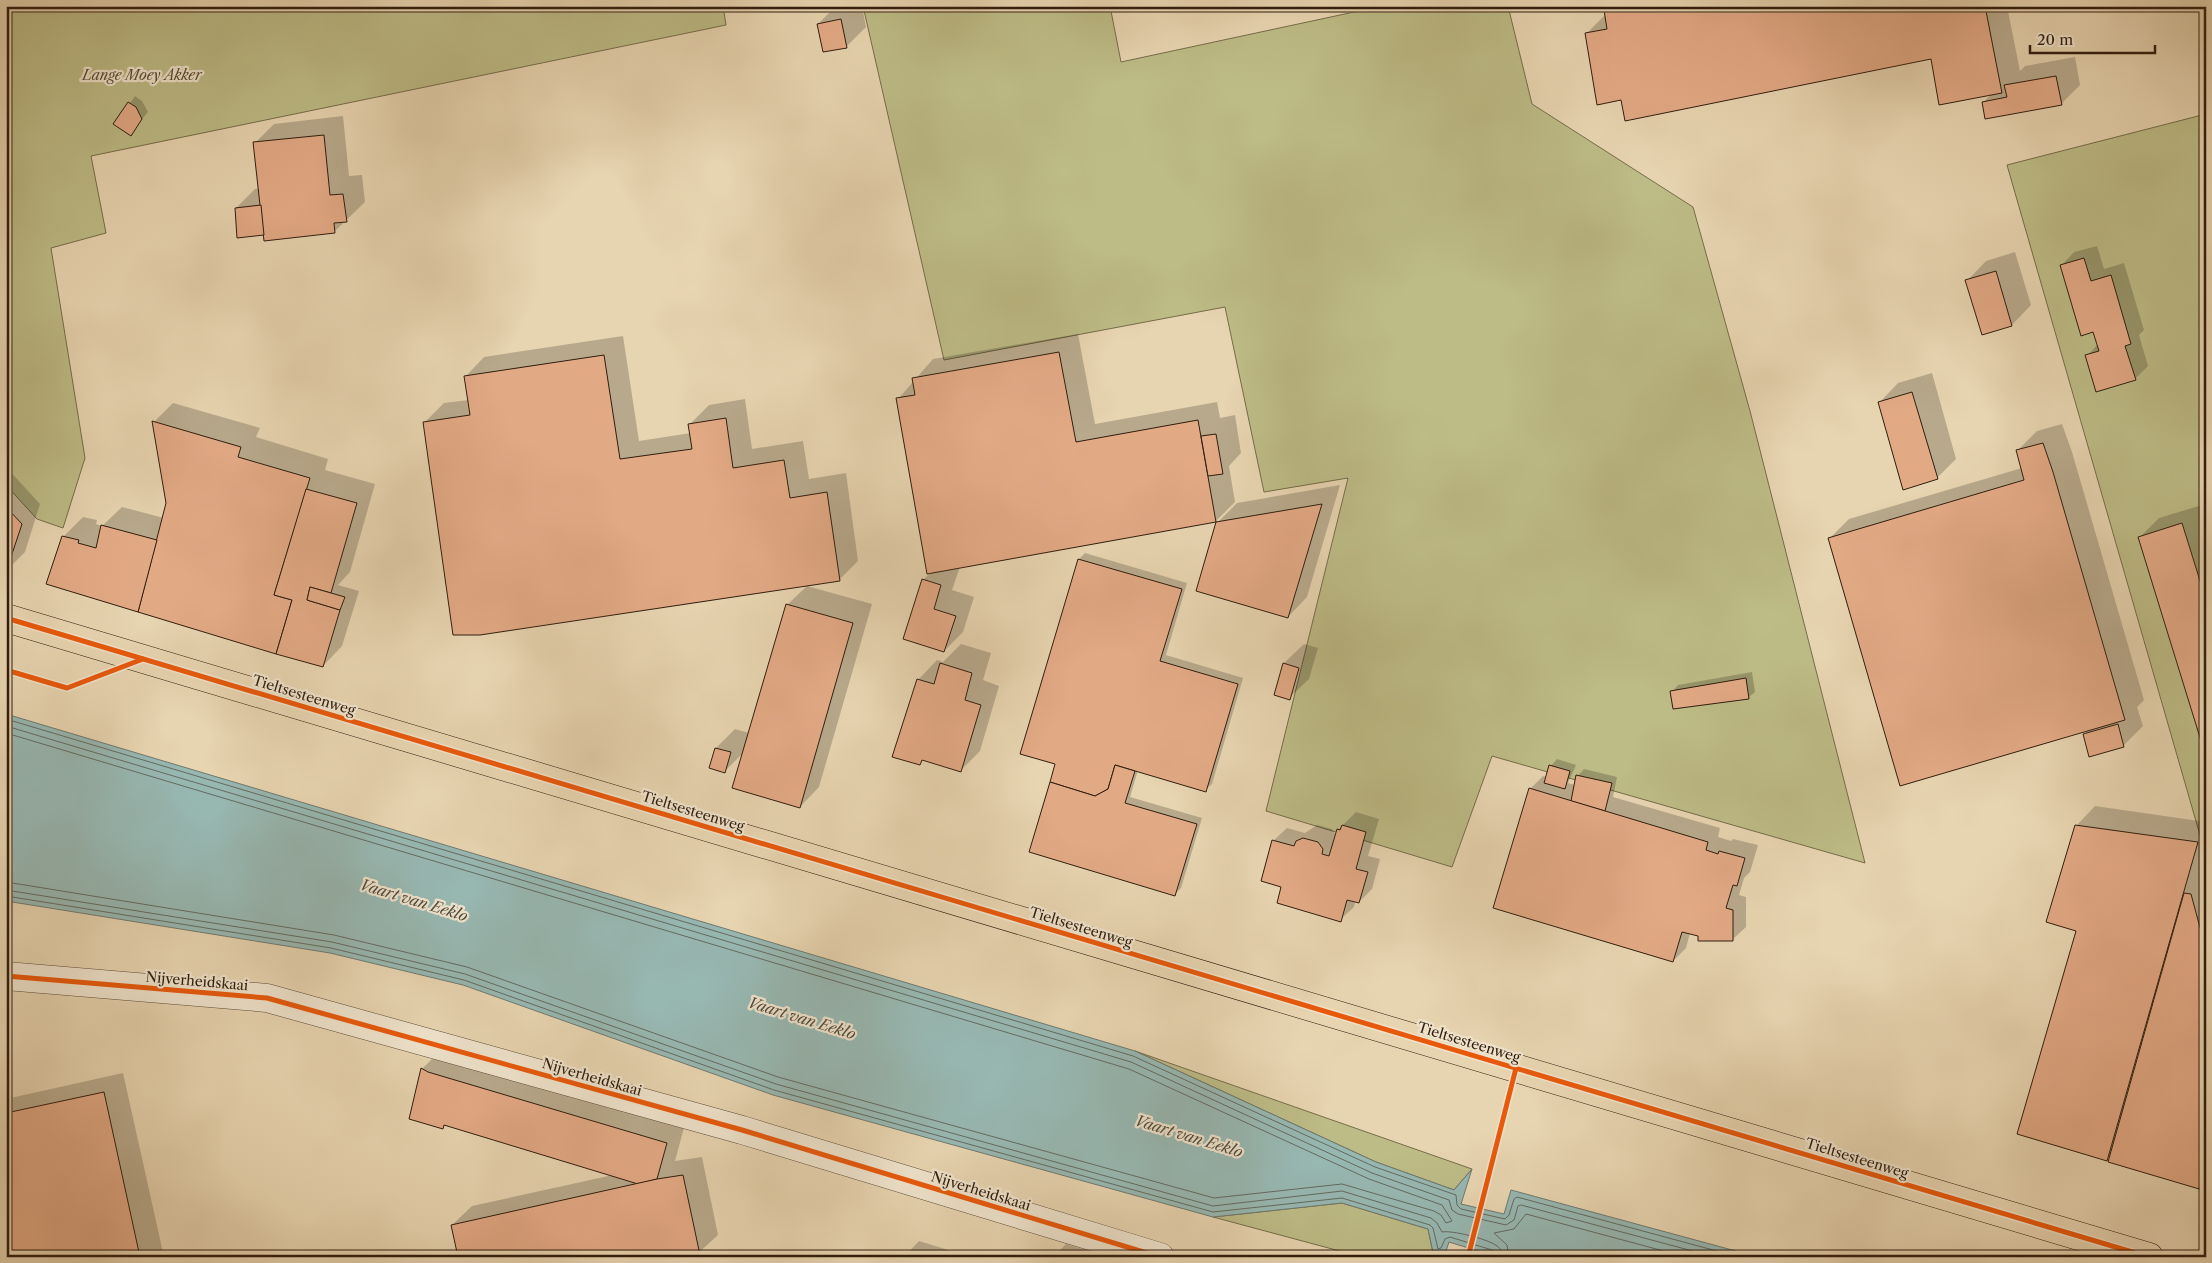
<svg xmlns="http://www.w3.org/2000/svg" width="2212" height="1263" viewBox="0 0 2212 1263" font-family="'Libre Caslon Text',serif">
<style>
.green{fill:#bdbb86;stroke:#766c4a}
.water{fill:#97b7b1;stroke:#6e7970}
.shadow{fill:#0003}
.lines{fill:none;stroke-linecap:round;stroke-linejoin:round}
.shore{stroke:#646a60;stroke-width:1}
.building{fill:#e2a985;stroke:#301d0e}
.minor-casing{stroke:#5e4b36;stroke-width:29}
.major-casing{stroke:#301d0e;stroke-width:29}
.minor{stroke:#efe3cc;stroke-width:28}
.major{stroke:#e7d4b0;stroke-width:28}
.cycleway-casing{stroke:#efe3cc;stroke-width:8}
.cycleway{stroke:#e8590c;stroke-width:5}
.labels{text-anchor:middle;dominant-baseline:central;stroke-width:4.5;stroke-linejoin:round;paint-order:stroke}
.park-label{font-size:14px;font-style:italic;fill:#5a4c32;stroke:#efe3cc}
.street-label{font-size:14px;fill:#301d0e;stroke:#efe3cc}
.water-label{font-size:15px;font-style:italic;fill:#4f4b3f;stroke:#efe3cc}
</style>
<rect width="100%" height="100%" fill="#e7d4b0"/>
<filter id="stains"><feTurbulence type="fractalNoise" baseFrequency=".004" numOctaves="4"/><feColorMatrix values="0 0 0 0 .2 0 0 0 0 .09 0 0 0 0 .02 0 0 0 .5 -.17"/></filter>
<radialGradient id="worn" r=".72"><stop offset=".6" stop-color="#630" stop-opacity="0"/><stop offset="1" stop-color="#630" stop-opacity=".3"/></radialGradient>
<g class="green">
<path d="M 6,6 L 723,6 L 726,25 L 91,156 L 106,233 L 51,248 L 85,458 L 63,528 L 37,519 L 6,485 Z"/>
<path d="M 863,6 L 1110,6 L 1121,62 L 1382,6 L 1508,6 L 1532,104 L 1693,207 L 1750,411 L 1865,863 L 1492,756 L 1452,867 L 1266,811 L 1348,478 L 1264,492 L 1225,307 L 944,360 Z"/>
<path d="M 2206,114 L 2206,856 L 2007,165 Z"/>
<path d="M 1135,1051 L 1472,1169 L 1454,1190 L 1376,1162 Z"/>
<path d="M 1342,1203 L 1428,1229 L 1434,1257 L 1362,1257 L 1213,1217 Z"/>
</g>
<path class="water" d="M 6,714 L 1135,1051 L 1376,1162 L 1454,1190 L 1472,1169 L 1461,1204 L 1504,1214 L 1511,1190 L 1758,1257 L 1491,1257 L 1491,1255 L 1449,1242 L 1444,1257 L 1434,1257 L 1428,1229 L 1342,1203 L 1213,1217 L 773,1095 L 463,985 L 330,953 L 6,901 Z"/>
<g class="shadow">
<path d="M 836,6 L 862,6 L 866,27 L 847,46 L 824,51 L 818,24 Z"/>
<path d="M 1609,6 L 2007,6 L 2020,71 L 2025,66 L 2075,57 L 2080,85 L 2061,104 L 1983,103 L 1992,93 L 1932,57 L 1622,98 L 1587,33 L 1606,14 L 1605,10 Z"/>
<path d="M 135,96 L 142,101 L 148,112 L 130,134 L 115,124 Z"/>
<path d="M 343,116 L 349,176 L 362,175 L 365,202 L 334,232 L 265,234 L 236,208 L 255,189 L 260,188 L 255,143 L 274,124 Z"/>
<path d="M 2097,246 L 2104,269 L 2124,263 L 2144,330 L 2139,335 L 2148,366 L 2135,379 L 2087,356 L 2098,344 L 2094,331 L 2061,266 L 2074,252 Z"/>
<path d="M 2015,252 L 2031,305 L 2012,325 L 1967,281 L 1986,261 Z"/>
<path d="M 1078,334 L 1095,424 L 1217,402 L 1220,418 L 1235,415 L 1241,453 L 1229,466 L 1235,502 L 1216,521 L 960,567 L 952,590 L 974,597 L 963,632 L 944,651 L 923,580 L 931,572 L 898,399 L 933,359 Z"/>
<path d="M 623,336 L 639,441 L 691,433 L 690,424 L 709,405 L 745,399 L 752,449 L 803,441 L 809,479 L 846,473 L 858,561 L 839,580 L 424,423 L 444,403 L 469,400 L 465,377 L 484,357 Z"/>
<path d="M 1932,373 L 1956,459 L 1937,478 L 1879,403 L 1898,383 Z"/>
<path d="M 173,403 L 260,428 L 256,437 L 328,459 L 325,470 L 375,484 L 350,572 L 338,585 L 359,591 L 342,646 L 323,666 L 63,537 L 83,517 L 97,520 L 96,524 L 102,526 L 122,507 L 164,518 L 168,503 L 154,422 Z"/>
<path d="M 2062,424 L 2072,452 L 2144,700 L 2137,707 L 2143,726 L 2123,746 L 2084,734 L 2089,730 L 1830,538 L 1849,519 L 2022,468 L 2017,451 L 2037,431 Z"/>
<path d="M 6,467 L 40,504 L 25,552 L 6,571 Z"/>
<path d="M 1340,485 L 1307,597 L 1288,617 L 1217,523 L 1237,503 Z"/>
<path d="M 2202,505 L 2206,519 L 2206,753 L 2140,537 L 2159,518 Z"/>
<path d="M 1085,553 L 1187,583 L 1166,655 L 1243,678 L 1212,784 L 1205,790 L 1138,770 L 1130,797 L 1202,818 L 1181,888 L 1175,894 L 1056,764 L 1021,753 L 1079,559 Z"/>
<path d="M 807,586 L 872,604 L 819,787 L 800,807 L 744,752 L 724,772 L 716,748 L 735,729 L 749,733 L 787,605 Z"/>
<path d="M 961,644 L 991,653 L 983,680 L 999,686 L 980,751 L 961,770 L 924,759 L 920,764 L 918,680 L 937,660 L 943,662 Z"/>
<path d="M 1304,644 L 1318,648 L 1309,679 L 1289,698 L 1275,694 L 1284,663 Z"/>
<path d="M 1752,672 L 1755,692 L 1748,698 L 1672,692 L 1678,685 Z"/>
<path d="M 1557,759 L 1576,765 L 1568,783 L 1575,785 L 1578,776 L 1584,769 L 1617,777 L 1613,797 L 1720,828 L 1718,837 L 1731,841 L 1733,839 L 1758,845 L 1750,872 L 1744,878 L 1739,895 L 1746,897 L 1746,927 L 1732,940 L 1690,933 L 1686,948 L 1673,961 L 1530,789 L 1543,776 L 1547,777 L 1551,766 Z"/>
<path d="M 2095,806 L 2206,822 L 2206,862 L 2202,873 L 2206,874 L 2206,1189 L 2111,1155 L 2106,1160 L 2078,930 L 2076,826 Z"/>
<path d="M 1356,812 L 1379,819 L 1368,856 L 1380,859 L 1372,889 L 1359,902 L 1355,901 L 1354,907 L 1340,920 L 1283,886 L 1273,841 L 1287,828 L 1305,833 L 1317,825 L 1332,829 L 1336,836 L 1338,830 Z"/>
<path d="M 441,1050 L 685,1124 L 675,1161 L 702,1157 L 718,1235 L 694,1257 L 460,1257 L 452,1225 L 472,1206 L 613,1175 L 445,1124 L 442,1127 L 422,1069 Z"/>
<path d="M 123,1073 L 164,1257 L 6,1257 L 6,1099 Z"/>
<path d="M 919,1241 L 971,1257 L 894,1257 L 898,1255 L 905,1256 Z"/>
<path d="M 1066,1244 L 1095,1253 L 1094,1257 L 1053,1257 Z"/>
</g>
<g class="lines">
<g class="shore">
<path d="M 6,719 L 1133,1056 L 1375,1167 L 1456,1195 L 1457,1205 L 1461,1209 L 1505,1219 L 1509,1215 L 1514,1199 L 1517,1197 L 1739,1257"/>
<path d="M 6,726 L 1131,1062 L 1372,1173 L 1449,1200 L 1452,1210 L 1458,1214 L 1506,1225 L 1514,1220 L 1518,1206 L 1521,1205 L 1715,1257"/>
<path d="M 6,733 L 1129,1069 L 1369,1179 L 1442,1205 L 1452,1221 L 1446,1223 L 1441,1215 L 1434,1211 L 1342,1184 L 1214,1198 L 778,1077 L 467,967 L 334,935 L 6,882"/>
<path d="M 6,890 L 332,942 L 465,974 L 776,1084 L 1213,1206 L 1342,1191 L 1431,1218 L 1437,1223 L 1442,1232 C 1452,1230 1488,1239 1497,1246 C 1501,1249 1502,1252 1502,1257"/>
<path d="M 6,896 L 331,948 L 464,980 L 774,1090 L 1213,1212 L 1342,1198 L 1430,1225 L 1433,1228 L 1438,1249 L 1441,1248 L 1445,1239 L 1450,1237 L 1492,1250 L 1496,1257"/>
<path d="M 1509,1257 L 1507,1245 L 1494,1233 L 1514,1229 L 1526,1214 L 1686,1257"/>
</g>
</g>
<g class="building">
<path d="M 1621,6 L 1985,6 L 2002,93 L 1939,105 L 1931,59 L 1625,121 L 1621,100 L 1597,105 L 1585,33 L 1607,29 L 1604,10 Z"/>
<path d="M 841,19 L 847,48 L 823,52 L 817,24 Z"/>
<path d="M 2056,76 L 2062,105 L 1985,119 L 1982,102 L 2007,97 L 2004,85 Z"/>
<path d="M 128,102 L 136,107 L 142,119 L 131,136 L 113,124 Z"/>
<path d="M 324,135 L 330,195 L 343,194 L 347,222 L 334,223 L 335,233 L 264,241 L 253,142 Z"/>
<path d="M 261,205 L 264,235 L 237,238 L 235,208 Z"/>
<path d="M 2084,258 L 2091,281 L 2111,275 L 2131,344 L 2125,346 L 2136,380 L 2096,392 L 2085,355 L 2099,351 L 2093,332 L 2081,336 L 2060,265 Z"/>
<path d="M 1996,271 L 2012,326 L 1982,335 L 1965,280 Z"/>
<path d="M 1059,352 L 1076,442 L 1198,420 L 1216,522 L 927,574 L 896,398 L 915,395 L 912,378 Z"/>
<path d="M 604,355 L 620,459 L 692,449 L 688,424 L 726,418 L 733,468 L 784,460 L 790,498 L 827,492 L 840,581 L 480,635 L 453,635 L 423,422 L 470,415 L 464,376 Z"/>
<path d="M 1912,392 L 1938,479 L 1903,490 L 1878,402 Z"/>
<path d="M 152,421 L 241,447 L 238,457 L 310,478 L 274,595 L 292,600 L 276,654 L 138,612 L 166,503 Z"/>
<path d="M 1216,434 L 1223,474 L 1208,476 L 1201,436 Z"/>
<path d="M 2043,443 L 2053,472 L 2125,720 L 1900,786 L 1828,538 L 2024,480 L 2016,450 Z"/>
<path d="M 306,489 L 357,503 L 331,593 L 310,587 L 307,600 L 340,610 L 323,667 L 276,654 L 292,600 L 274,595 Z"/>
<path d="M 1322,504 L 1288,618 L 1196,591 L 1216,522 Z"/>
<path d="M 6,507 L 22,524 L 6,572 Z"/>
<path d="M 2182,523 L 2206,600 L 2206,757 L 2138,537 Z"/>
<path d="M 101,525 L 157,540 L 138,612 L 46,584 L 62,536 L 79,540 L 78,543 L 96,548 Z"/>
<path d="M 1078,559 L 1182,589 L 1160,661 L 1238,684 L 1206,792 L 1115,765 L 1108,789 L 1095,796 L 1050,782 L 1055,764 L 1020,754 Z"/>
<path d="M 922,579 L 941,585 L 934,609 L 956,616 L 944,652 L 903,639 Z"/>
<path d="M 310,587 L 345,597 L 340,610 L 307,600 Z"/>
<path d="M 786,604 L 853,623 L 800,808 L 732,788 Z"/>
<path d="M 940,663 L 972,673 L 965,700 L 981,705 L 961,772 L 922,760 L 920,765 L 892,757 L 917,679 L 934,684 Z"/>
<path d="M 1283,663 L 1299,668 L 1290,700 L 1274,695 Z"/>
<path d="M 1746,678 L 1749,699 L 1673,709 L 1670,691 Z"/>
<path d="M 2118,724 L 2124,747 L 2089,757 L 2083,734 Z"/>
<path d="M 715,748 L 731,752 L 725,773 L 709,768 Z"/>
<path d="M 1115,765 L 1135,771 L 1125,803 L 1197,824 L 1175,896 L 1029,852 L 1050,782 L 1095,796 L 1108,789 Z"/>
<path d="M 1549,765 L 1570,771 L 1565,789 L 1544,783 Z"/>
<path d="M 1576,775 L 1612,783 L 1605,811 L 1571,801 Z"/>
<path d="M 1529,788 L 1708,842 L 1706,850 L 1718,854 L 1719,851 L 1745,858 L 1737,886 L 1733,885 L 1726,908 L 1733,910 L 1733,941 L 1698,941 L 1698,936 L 1682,932 L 1673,962 L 1493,908 Z"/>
<path d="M 1342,825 L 1366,832 L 1356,869 L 1368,872 L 1359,903 L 1347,900 L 1341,922 L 1277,903 L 1281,887 L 1261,881 L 1272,840 L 1294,846 L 1296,841 L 1303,838 L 1318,842 L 1323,849 L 1322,854 L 1329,856 L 1337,829 L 1340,830 Z"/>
<path d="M 2075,825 L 2198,842 L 2107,1161 L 2017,1134 L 2076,931 L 2046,922 Z"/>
<path d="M 2184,893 L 2191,894 L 2206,950 L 2206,1191 L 2108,1162 Z"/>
<path d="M 421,1068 L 428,1072 L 667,1143 L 657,1179 L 638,1184 L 444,1125 L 443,1129 L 409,1119 Z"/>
<path d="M 104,1092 L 140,1257 L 6,1257 L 6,1113 Z"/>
<path d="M 683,1175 L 700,1255 L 458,1257 L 451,1225 L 657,1179 Z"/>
</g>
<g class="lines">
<g class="minor-casing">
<path id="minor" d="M 6,976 L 267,998 L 742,1130 L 1160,1257"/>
</g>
<g class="major-casing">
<path id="major" d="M 6,618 L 2149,1257"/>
</g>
<use href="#minor" class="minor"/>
<use href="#major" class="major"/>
<g class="cycleway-casing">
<g id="cycleway">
<path d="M 6,618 L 2149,1257"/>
<path d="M 6,670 L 67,688 L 143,659"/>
<path d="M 6,976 L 267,998 L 742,1130 L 1160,1257"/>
<path d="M 1468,1257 L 1516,1068"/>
</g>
</g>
<use href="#cycleway" class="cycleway"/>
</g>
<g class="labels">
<g class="park-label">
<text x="142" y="75">Lange Moey Akker</text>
</g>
<g class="street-label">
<text transform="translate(304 695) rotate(17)">Tieltsesteenweg</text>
<text transform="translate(693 811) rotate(17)">Tieltsesteenweg</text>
<text transform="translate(1081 927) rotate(17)">Tieltsesteenweg</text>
<text transform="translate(197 981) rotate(5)">Nijverheidskaai</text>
<text transform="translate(1469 1042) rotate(17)">Tieltsesteenweg</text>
<text transform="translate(592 1077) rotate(16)">Nijverheidskaai</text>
<text transform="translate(1857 1158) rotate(17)">Tieltsesteenweg</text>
<text transform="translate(981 1191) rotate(17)">Nijverheidskaai</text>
</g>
<g class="water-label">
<text transform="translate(414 900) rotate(17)">Vaart van Eeklo</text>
<text transform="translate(802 1018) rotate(17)">Vaart van Eeklo</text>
<text transform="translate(1189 1136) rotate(17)">Vaart van Eeklo</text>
</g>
</g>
<rect width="2212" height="1263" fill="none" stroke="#e7d4b0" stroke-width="25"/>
<rect x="8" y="8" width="2197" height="1248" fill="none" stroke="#301d0e" stroke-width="2.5"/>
<rect x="12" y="12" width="2187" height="1238" fill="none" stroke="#301d0e"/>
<path d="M2030 45v8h125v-8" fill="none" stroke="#301d0e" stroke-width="2.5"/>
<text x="2037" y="45" font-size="15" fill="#301d0e" stroke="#efe3cc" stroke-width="4" paint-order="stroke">20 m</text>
<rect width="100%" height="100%" filter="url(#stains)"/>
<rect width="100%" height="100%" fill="url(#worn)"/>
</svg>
